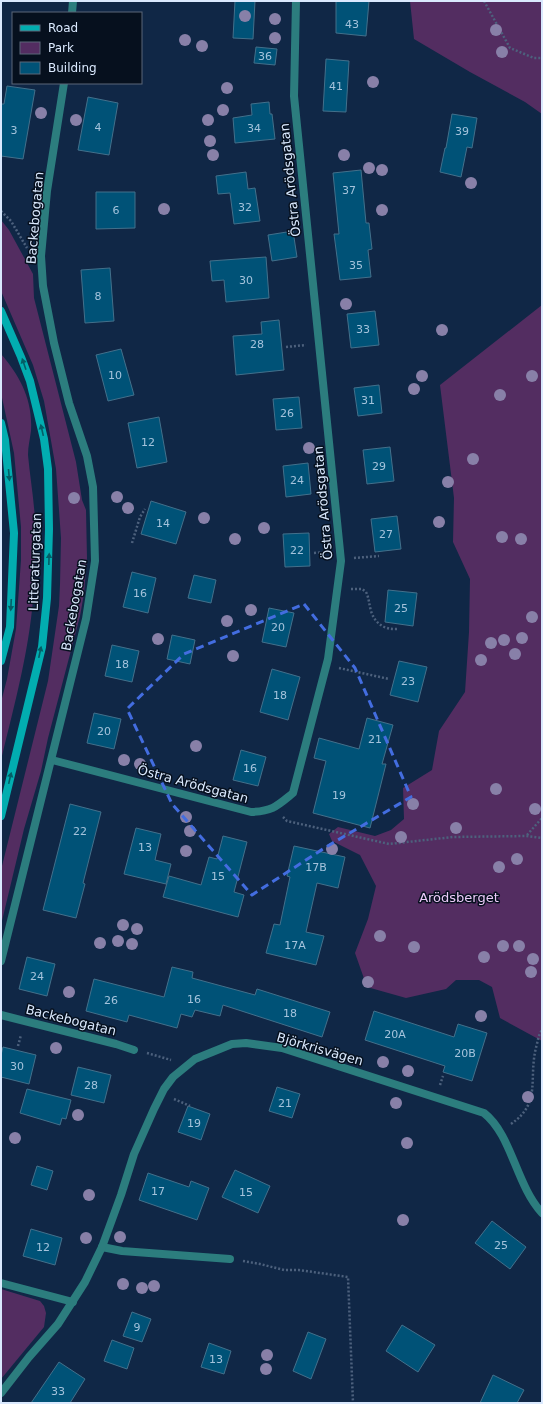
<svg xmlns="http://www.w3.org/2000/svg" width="543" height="1404" viewBox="0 0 543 1404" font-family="'DejaVu Sans',sans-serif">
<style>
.green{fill:#532d61}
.building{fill:#005277;stroke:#43708b}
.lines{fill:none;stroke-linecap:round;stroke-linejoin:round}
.path{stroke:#4d617d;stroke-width:2.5;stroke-dasharray:2 2;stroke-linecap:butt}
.street{stroke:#2c7d7e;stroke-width:8}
.secondary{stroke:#02adb0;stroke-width:8}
.tree{fill:#8880a8}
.oneway{fill:#045e67}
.marked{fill:none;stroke:#436de0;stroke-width:3;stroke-dasharray:8 5;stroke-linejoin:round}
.labels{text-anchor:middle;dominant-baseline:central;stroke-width:3;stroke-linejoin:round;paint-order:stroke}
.number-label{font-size:11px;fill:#a4c3dc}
.street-label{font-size:13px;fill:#dae9fe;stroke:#06101e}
.park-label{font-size:13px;fill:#ebc9f8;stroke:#06101e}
</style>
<rect width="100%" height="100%" fill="#102746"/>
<g class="green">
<path d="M 410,1 L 542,1 L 542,114 L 525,102 L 470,72 L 414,39 Z"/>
<path d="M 1,220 L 9,230 L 33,274 L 34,298 L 76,462 L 82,500 L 86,510 L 87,558 L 84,594 L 80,616 L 48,738 L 41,771 L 24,829 L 1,925 L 1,870 L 48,681 L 59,606 L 60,584 L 61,538 L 56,469 L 44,401 L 33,365 L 1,291 Z"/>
<path d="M 542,305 L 542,1041 L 500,1018 L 492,987 L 479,980 L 456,980 L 446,989 L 406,998 L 367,987 L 355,953 L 368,919 L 376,886 L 360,855 L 332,841 L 329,834 L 338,827 L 375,836 L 391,830 L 404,819 L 403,788 L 432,770 L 439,731 L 465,692 L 469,632 L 470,579 L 453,542 L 454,498 L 440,385 Z"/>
<path d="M 1,354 C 20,376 33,400 31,431 C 30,439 28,446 28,455 C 30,477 34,499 35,521 C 36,542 35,564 34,585 C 31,645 15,702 1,760 L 1,702 L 7,679 L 16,629 L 21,560 L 21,527 L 14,453 L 1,393 Z"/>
<path d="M 1,1289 L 40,1301 L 44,1306 L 46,1313 L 44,1327 L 1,1379 Z"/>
</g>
<g class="building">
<path d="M 235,1 L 255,1 L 253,39 L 233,38 Z"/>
<path d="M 336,1 L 369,1 L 366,36 L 336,33 Z"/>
<path d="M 256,47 L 277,49 L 275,65 L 254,63 Z"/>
<path d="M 326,59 L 349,61 L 346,112 L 323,111 Z"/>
<path d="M 7,86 L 35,90 L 23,159 L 1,156 L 1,104 L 4,104 Z"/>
<path d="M 88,97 L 118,103 L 109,155 L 78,150 Z"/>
<path d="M 269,102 L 270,114 L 272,114 L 275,139 L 235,143 L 233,118 L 252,115 L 251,104 Z"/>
<path d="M 452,114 L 477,118 L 472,148 L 467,147 L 461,177 L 440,172 L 445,148 L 446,148 Z"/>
<path d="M 361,170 L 366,223 L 369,223 L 372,249 L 368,250 L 371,277 L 340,280 L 334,234 L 339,234 L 333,173 Z"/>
<path d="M 246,172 L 248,189 L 255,188 L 260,221 L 234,224 L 230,193 L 218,194 L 216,176 Z"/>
<path d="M 96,192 L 135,192 L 135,228 L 96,229 Z"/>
<path d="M 293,231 L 297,257 L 272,261 L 268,235 Z"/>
<path d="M 266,257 L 269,298 L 226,302 L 224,280 L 212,281 L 210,261 Z"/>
<path d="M 110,268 L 114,321 L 85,323 L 81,270 Z"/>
<path d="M 375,311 L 379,345 L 351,348 L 347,314 Z"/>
<path d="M 279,320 L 284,370 L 236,375 L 233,336 L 262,334 L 261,322 Z"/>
<path d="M 121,349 L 134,395 L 108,401 L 96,355 Z"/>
<path d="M 379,385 L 382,413 L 358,416 L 354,388 Z"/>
<path d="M 299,397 L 302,428 L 276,430 L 273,399 Z"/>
<path d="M 159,417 L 167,462 L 137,468 L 128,423 Z"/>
<path d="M 390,447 L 394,481 L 367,484 L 363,450 Z"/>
<path d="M 308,463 L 311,494 L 286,497 L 283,466 Z"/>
<path d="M 151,501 L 186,512 L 176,544 L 141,534 Z"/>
<path d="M 397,516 L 401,549 L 375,552 L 371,519 Z"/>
<path d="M 309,533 L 310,566 L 285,567 L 283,534 Z"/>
<path d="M 132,572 L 156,578 L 148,613 L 123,607 Z"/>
<path d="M 194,575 L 216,580 L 211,603 L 188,598 Z"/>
<path d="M 388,590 L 417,593 L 413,626 L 385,622 Z"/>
<path d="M 269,608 L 294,613 L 286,647 L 262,642 Z"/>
<path d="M 172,635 L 195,640 L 190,664 L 167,659 Z"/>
<path d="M 112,645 L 139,651 L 132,682 L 105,676 Z"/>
<path d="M 399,661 L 427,667 L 418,702 L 390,695 Z"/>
<path d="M 272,669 L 300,677 L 288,720 L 260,712 Z"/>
<path d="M 94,713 L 121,719 L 114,749 L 87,743 Z"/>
<path d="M 367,718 L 393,725 L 382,764 L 386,764 L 370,828 L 313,813 L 326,761 L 314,758 L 319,738 L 359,749 Z"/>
<path d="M 241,750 L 266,757 L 258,786 L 233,780 Z"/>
<path d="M 70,804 L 101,812 L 83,883 L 85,884 L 76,918 L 43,910 Z"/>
<path d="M 136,828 L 161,834 L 155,860 L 171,864 L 166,884 L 124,874 Z"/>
<path d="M 223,836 L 247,842 L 234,892 L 244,895 L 238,917 L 163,897 L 169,876 L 201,885 L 209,857 L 217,859 Z"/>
<path d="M 294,846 L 345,857 L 338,888 L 317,883 L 306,932 L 324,936 L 316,965 L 266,953 L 274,924 L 280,925 L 290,877 L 287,876 Z"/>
<path d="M 27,957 L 55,964 L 47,996 L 19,989 Z"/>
<path d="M 172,967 L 193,972 L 192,978 L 255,995 L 257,989 L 330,1012 L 322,1037 L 223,1005 L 220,1016 L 195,1010 L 192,1017 L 181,1014 L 177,1028 L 129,1015 L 127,1022 L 86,1011 L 94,979 L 164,997 Z"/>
<path d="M 374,1011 L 454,1037 L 458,1024 L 487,1033 L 472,1081 L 443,1072 L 445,1066 L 365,1040 Z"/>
<path d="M 3,1047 L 36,1055 L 29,1084 L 1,1077 L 1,1055 Z"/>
<path d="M 78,1067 L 111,1075 L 104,1103 L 71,1095 Z"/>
<path d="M 277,1087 L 300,1094 L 292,1118 L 269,1111 Z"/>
<path d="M 27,1089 L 71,1100 L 66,1119 L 62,1118 L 60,1125 L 20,1113 Z"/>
<path d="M 188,1106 L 210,1114 L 201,1140 L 178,1132 Z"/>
<path d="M 37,1166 L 53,1171 L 47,1190 L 31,1185 Z"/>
<path d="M 235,1170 L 270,1186 L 258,1213 L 222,1197 Z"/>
<path d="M 148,1173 L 189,1187 L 191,1181 L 209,1188 L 197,1220 L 139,1200 Z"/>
<path d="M 492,1221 L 526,1247 L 510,1269 L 475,1243 Z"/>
<path d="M 31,1229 L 62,1238 L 55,1265 L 23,1256 Z"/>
<path d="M 132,1312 L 151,1319 L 142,1342 L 123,1336 Z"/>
<path d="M 402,1325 L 435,1345 L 418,1372 L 386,1351 Z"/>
<path d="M 308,1332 L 326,1339 L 311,1379 L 293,1371 Z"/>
<path d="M 112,1340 L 134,1348 L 127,1369 L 104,1361 Z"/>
<path d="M 209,1343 L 231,1351 L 224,1374 L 201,1367 Z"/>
<path d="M 59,1362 L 85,1379 L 70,1403 L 31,1403 Z"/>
<path d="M 493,1375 L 524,1390 L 517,1403 L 480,1403 Z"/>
</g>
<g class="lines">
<g class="path">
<path d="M 484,1 L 510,48 L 534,58 L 542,58"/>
<path d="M 1,211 L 11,221 L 27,248"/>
<path d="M 286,347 L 306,345"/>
<path d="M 132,543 L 140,517 L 145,509"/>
<path d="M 314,553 L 325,552"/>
<path d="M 354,558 L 379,556"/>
<path d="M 351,589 L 362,589 L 366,592 C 369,598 369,604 371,611 C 375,624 385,630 398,629"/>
<path d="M 339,668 L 389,679"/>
<path d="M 283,817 L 287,821 L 389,844 L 453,837 L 526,836 L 542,838"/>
<path d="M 527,835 L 542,818"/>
<path d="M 18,1046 L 21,1035"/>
<path d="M 147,1053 L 171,1060"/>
<path d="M 440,1085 L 443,1076"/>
<path d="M 174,1099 L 190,1106"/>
<path d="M 511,1124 C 543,1102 527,1078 537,1044 C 538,1039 539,1034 542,1030"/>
<path d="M 243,1261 L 260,1264 L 284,1270 L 299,1270 L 348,1277 L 353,1403"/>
</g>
<g class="street">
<path d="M 72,13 L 73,1"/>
<path d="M 52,760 L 251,812 C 273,811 277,806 293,793 L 328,659 L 341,561 L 294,96 L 296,1"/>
<path d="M 1,961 L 86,619 L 95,561 L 93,487 L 87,456 L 69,403 L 54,343 L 43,286 L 41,256 L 47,191 L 64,83"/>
<path d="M 1,1015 L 116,1044 L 134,1050"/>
<path d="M 102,1247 L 122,1251 L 230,1259"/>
<path d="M 1,1283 L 73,1302"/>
<path d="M 1,1393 L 29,1357 L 58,1324 L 85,1282 L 102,1247 L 121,1195 L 134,1154 L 154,1109 L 164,1089 L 173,1077 L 195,1059 L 232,1044 L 246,1043 L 282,1048 L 484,1113 C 512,1135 516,1185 542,1213"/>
</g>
<g class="secondary">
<path d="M 1,311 L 21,357 L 30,381 L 44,439 L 48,469 L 49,529 L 47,598 L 42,647 L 1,816"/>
<path d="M 1,423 L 5,440 L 14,533 L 10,627 L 1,661"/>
</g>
</g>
<g class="tree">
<circle cx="245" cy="16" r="6"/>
<circle cx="275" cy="19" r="6"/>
<circle cx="496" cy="30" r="6"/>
<circle cx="275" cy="38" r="6"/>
<circle cx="185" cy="40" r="6"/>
<circle cx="202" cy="46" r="6"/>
<circle cx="502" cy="52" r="6"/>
<circle cx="373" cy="82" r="6"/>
<circle cx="227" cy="88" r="6"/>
<circle cx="223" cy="110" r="6"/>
<circle cx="41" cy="113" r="6"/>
<circle cx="76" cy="120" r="6"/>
<circle cx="208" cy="120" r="6"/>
<circle cx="210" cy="141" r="6"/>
<circle cx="213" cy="155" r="6"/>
<circle cx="344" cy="155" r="6"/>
<circle cx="369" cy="168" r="6"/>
<circle cx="382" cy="170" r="6"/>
<circle cx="471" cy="183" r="6"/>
<circle cx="164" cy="209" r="6"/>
<circle cx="382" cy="210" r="6"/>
<circle cx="346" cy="304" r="6"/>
<circle cx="442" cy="330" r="6"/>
<circle cx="422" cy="376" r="6"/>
<circle cx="532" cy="376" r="6"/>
<circle cx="414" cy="389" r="6"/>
<circle cx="500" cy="395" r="6"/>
<circle cx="309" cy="448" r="6"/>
<circle cx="473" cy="459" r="6"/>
<circle cx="448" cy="482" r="6"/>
<circle cx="117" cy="497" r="6"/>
<circle cx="74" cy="498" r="6"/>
<circle cx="128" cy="508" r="6"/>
<circle cx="204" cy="518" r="6"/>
<circle cx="439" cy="522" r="6"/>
<circle cx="264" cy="528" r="6"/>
<circle cx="502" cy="537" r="6"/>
<circle cx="235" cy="539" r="6"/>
<circle cx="521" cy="539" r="6"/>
<circle cx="251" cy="610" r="6"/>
<circle cx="532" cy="617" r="6"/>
<circle cx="227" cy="621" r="6"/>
<circle cx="522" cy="638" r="6"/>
<circle cx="158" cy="639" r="6"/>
<circle cx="504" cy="640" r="6"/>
<circle cx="491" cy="643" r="6"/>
<circle cx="515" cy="654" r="6"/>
<circle cx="233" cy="656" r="6"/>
<circle cx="481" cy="660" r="6"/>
<circle cx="196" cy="746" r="6"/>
<circle cx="124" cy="760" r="6"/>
<circle cx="140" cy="764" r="6"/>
<circle cx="496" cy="789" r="6"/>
<circle cx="413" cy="804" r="6"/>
<circle cx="535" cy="809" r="6"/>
<circle cx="186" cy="817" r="6"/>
<circle cx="456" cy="828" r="6"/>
<circle cx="190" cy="831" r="6"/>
<circle cx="401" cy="837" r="6"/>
<circle cx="332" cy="849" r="6"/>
<circle cx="186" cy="851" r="6"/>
<circle cx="517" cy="859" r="6"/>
<circle cx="499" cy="867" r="6"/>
<circle cx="123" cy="925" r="6"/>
<circle cx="137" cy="929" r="6"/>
<circle cx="380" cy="936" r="6"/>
<circle cx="118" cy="941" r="6"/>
<circle cx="100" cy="943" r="6"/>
<circle cx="132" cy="944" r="6"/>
<circle cx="503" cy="946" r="6"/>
<circle cx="519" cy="946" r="6"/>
<circle cx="414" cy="947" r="6"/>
<circle cx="484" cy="957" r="6"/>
<circle cx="533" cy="959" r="6"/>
<circle cx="531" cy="972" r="6"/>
<circle cx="368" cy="982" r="6"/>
<circle cx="69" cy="992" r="6"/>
<circle cx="481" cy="1016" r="6"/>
<circle cx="56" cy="1048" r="6"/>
<circle cx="383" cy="1062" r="6"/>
<circle cx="408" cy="1071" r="6"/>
<circle cx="528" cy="1097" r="6"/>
<circle cx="396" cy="1103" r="6"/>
<circle cx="78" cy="1115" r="6"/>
<circle cx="15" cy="1138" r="6"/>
<circle cx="407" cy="1143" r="6"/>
<circle cx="89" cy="1195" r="6"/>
<circle cx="403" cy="1220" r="6"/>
<circle cx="120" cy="1237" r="6"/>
<circle cx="86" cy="1238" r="6"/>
<circle cx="123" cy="1284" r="6"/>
<circle cx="154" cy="1286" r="6"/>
<circle cx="142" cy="1288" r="6"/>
<circle cx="267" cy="1355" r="6"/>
<circle cx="266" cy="1369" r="6"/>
</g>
<defs><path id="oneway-solid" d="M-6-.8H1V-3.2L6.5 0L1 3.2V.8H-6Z"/></defs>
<g class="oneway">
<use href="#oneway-solid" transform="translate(24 364) rotate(-109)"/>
<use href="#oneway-solid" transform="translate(42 430) rotate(-103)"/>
<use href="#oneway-solid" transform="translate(9 475) rotate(85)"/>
<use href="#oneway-solid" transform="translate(49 559) rotate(-88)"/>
<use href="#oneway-solid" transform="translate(11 605) rotate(93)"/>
<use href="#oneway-solid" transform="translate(40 652) rotate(-78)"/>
<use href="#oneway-solid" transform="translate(10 778) rotate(-77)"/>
</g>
<path class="marked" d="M 304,604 L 355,668 L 411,797 L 326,847 L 252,895 L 172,804 L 127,709 L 184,654 Z"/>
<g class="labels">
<g class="number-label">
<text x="352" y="24">43</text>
<text x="265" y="56">36</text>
<text x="336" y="86">41</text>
<text x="98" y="127">4</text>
<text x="254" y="128">34</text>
<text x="14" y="130">3</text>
<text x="462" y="131">39</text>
<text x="349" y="190">37</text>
<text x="245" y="207">32</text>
<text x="116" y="210">6</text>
<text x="356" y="265">35</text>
<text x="246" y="280">30</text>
<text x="98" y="296">8</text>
<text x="363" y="329">33</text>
<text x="257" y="344">28</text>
<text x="115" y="375">10</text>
<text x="368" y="400">31</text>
<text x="287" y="413">26</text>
<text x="148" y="442">12</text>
<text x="379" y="466">29</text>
<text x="297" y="480">24</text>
<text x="163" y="523">14</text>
<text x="386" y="534">27</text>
<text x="297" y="550">22</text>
<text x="140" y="593">16</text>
<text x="401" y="608">25</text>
<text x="278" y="627">20</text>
<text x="122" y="664">18</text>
<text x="408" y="681">23</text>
<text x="280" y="695">18</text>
<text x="104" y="731">20</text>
<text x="375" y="739">21</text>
<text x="250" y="768">16</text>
<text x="339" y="795">19</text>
<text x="80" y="831">22</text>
<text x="145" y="847">13</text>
<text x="316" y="867">17B</text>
<text x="218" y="876">15</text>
<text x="295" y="945">17A</text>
<text x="37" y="976">24</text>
<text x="194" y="999">16</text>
<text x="111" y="1000">26</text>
<text x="290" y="1013">18</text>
<text x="395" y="1034">20A</text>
<text x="465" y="1053">20B</text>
<text x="17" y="1066">30</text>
<text x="91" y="1085">28</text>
<text x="285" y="1103">21</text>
<text x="194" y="1123">19</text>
<text x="158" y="1191">17</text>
<text x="246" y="1192">15</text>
<text x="501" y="1245">25</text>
<text x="43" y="1247">12</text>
<text x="137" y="1327">9</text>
<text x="216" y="1359">13</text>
<text x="58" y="1391">33</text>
</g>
<g class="street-label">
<text transform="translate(290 180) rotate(-96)">Östra Arödsgatan</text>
<text transform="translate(35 218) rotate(-85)">Backebogatan</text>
<text transform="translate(323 503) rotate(-95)">Östra Arödsgatan</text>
<text transform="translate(35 562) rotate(-88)">Litteraturgatan</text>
<text transform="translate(74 605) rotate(-80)">Backebogatan</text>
<text transform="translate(193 784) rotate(15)">Östra Arödsgatan</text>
<text transform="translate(71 1020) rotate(14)">Backebogatan</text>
<text transform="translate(320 1049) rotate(16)">Björkrisvägen</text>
</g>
<g class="park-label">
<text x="459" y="897">Arödsberget</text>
</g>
</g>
<rect width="543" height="1404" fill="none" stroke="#dae9fe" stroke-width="4"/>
<rect x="12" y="12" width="130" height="72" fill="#06101e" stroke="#5b6778"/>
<rect x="20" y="25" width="20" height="6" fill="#02adb0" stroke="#5b6778"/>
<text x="48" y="32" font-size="12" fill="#dae9fe">Road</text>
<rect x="20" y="42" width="20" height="12" fill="#532d61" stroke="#5b6778"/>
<text x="48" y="52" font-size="12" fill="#dae9fe">Park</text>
<rect x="20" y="62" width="20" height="12" fill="#005277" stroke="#5b6778"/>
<text x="48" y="72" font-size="12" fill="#dae9fe">Building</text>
</svg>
